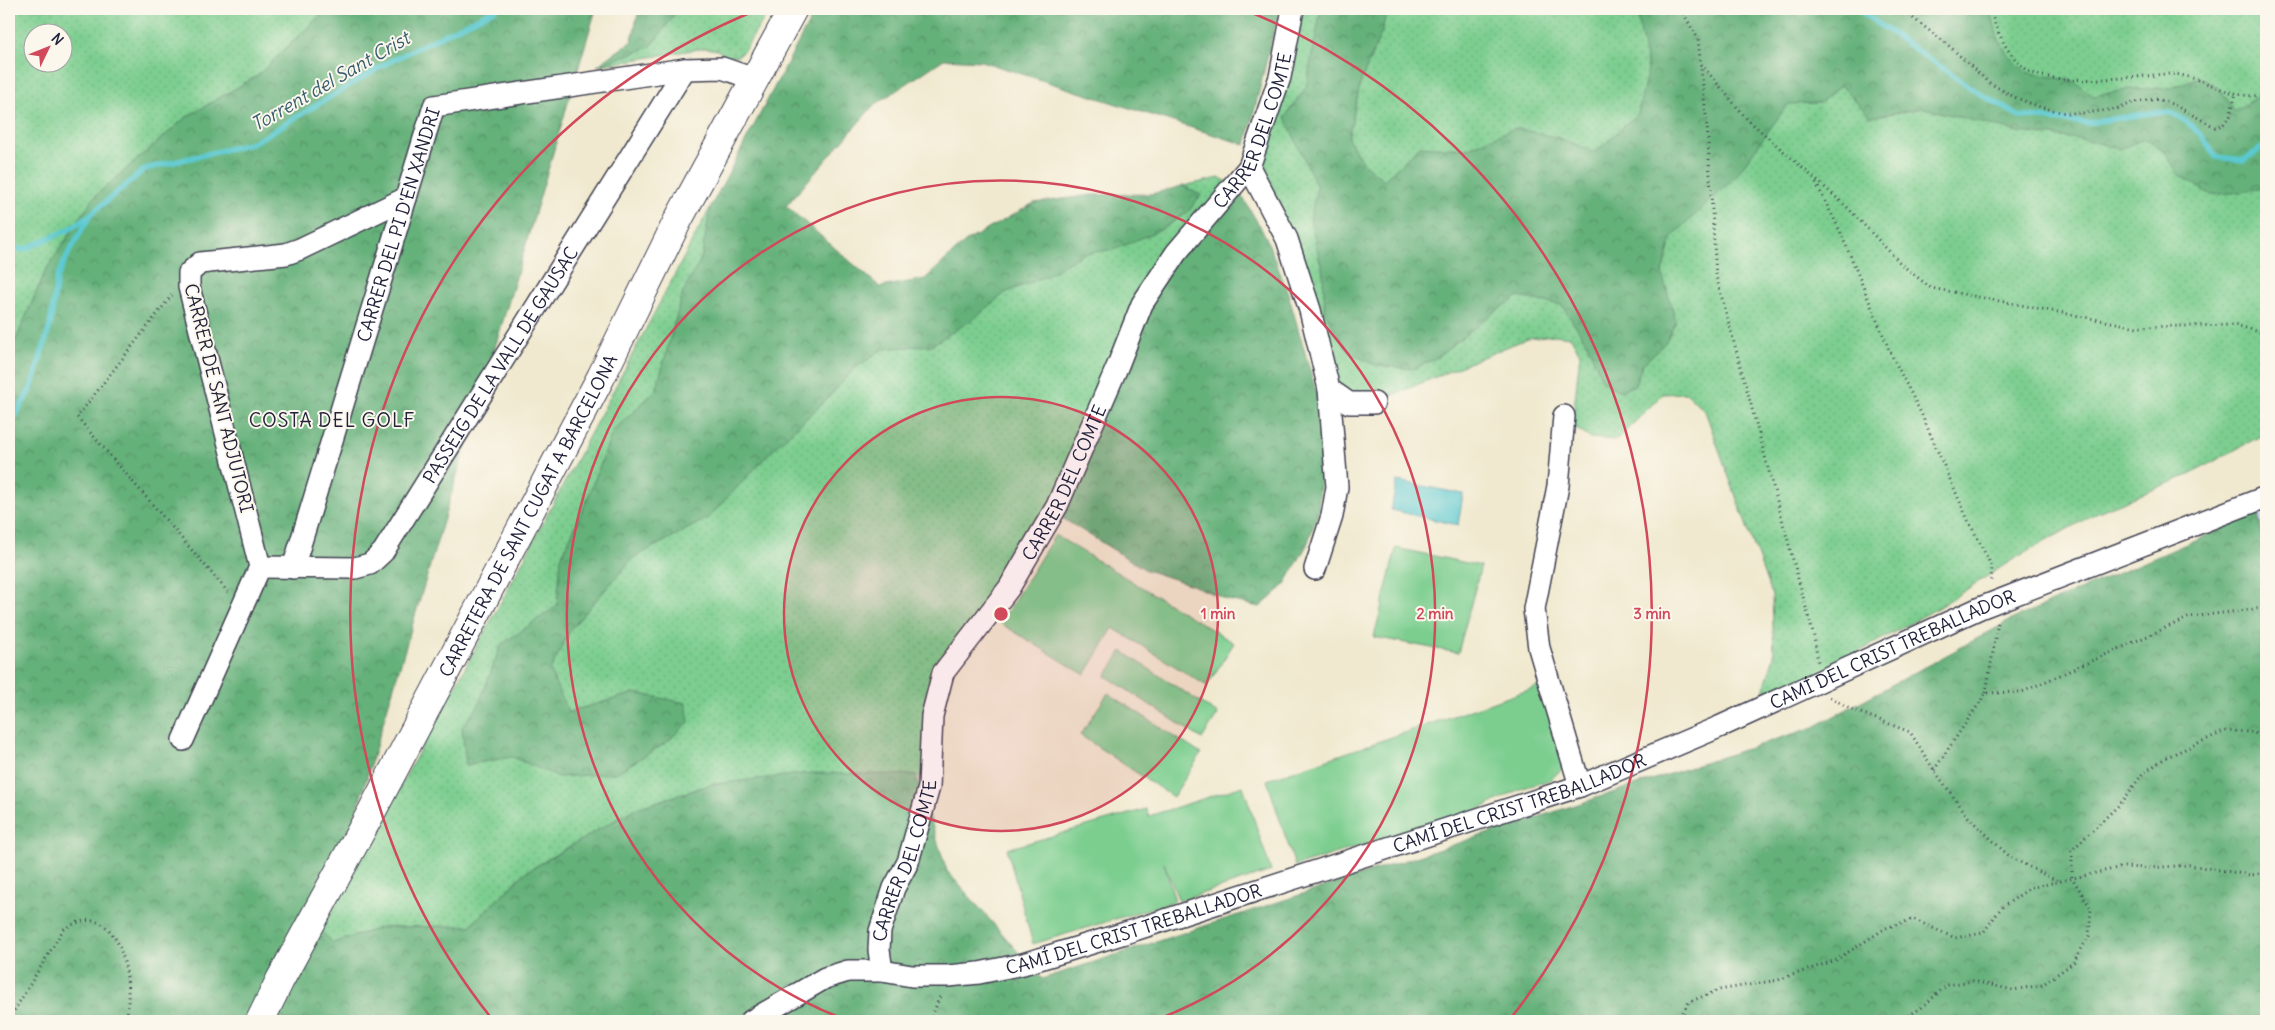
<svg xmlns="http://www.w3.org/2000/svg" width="2275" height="1030" viewBox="0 0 2275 1030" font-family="Delius,sans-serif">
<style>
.built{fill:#d5d8f9}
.grass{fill:url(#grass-dots);stroke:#4f7865;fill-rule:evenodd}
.forest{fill:url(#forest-crowns);stroke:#446a5a}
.garden{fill:#7cce8f;stroke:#4f7865}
.water{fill:#5cc9d0;stroke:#3f7686}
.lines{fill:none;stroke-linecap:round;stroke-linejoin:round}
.stream{stroke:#5cc9d0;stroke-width:5.5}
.minor-casing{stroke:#414051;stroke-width:24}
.major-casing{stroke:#414051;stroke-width:30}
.path{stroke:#414051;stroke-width:3;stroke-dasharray:1 4;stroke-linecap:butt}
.minor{stroke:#fff;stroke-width:21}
.major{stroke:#fff;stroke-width:28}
.ring{fill:none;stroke:#d1495b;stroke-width:2.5}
.labels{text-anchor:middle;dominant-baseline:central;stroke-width:4;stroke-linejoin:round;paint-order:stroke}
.street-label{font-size:18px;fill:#22223b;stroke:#fbf7ec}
.water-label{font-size:19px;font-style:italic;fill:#365c6f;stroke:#fbf7ec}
.neighbourhood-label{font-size:19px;letter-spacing:1px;fill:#22223b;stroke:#fbf7ec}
.centre{fill:#d1495b;stroke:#fbf7ec;stroke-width:2.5}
.ring-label{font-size:15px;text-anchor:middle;font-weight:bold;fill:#d1495b;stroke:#fbf7ec;stroke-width:4;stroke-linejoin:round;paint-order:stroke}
</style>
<defs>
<pattern id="grass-dots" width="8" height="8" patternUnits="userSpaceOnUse" patternTransform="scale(1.25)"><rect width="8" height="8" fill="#7cce8f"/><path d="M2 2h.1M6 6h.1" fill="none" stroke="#6bb17c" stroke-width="1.8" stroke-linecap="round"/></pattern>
<pattern id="forest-crowns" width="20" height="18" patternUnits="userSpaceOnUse" patternTransform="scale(1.25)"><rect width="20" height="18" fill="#65b17a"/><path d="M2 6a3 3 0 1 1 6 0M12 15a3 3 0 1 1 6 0" fill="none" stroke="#539065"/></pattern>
</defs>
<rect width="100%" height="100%" fill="#fbf7ec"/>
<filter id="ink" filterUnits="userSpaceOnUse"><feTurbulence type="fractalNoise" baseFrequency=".02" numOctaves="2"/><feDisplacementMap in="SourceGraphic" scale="10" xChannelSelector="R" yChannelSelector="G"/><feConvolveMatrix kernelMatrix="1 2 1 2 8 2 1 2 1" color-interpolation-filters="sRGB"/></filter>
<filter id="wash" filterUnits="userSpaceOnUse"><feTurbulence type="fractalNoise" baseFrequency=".0096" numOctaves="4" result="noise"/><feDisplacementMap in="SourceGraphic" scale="20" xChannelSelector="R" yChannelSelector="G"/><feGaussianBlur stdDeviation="1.12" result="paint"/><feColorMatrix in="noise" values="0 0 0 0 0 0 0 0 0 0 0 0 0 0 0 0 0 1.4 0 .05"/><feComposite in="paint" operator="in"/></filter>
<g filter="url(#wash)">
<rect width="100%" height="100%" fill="#f0e9cf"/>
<path class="built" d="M 2266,509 L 2266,553 L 2258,513 Z"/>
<g class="grass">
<path d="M 9,9 L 327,9 L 257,76 L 185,118 L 46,270 L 9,356 ZM 32,32 L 62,32 L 62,62 L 32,62 Z"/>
<path d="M 639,9 L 770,9 L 745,49 L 738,56 L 726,56 L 717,50 L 705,48 L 597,66 L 632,41 Z"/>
<path d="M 1293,9 L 2266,9 L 2266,433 L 2189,475 L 2098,512 L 2014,559 L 1936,609 L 1758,708 L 1774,656 L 1772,596 L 1705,411 L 1686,393 L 1663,394 L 1617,440 L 1590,438 L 1572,426 L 1580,354 L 1571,337 L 1554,335 L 1528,338 L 1374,403 L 1329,389 L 1310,310 L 1249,167 Z"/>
<path d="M 1219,178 L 1235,184 L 1057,506 L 943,673 L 929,787 L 916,775 L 713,784 L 634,809 L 526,872 L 470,926 L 383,927 L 333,943 L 321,931 L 507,591 L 711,206 L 733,267 L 822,336 L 1128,218 L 1183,186 Z"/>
</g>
<g class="forest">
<path d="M 327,9 L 596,9 L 321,931 L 333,943 L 383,927 L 470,926 L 526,872 L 634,809 L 713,784 L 811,773 L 916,775 L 947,871 L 1042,979 L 1814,727 L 2015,618 L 2258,513 L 2266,553 L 2266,1021 L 9,1021 L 9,356 L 46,270 L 94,197 L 185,118 L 257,76 Z"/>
<path d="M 639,9 L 679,9 L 650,47 L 597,66 L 632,41 Z"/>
<path d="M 816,9 L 1279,9 L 1246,145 L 981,61 L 944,59 L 873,106 L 786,206 L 880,287 L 925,279 L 965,242 L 1034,203 L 1092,195 L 1151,194 L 1183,186 L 1201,195 L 1188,212 L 1162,229 L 1116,249 L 1082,254 L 1048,275 L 1005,293 L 973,319 L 932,345 L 883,349 L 854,369 L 825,401 L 777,445 L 708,518 L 633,558 L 570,630 L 550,671 L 568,712 L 635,693 L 686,703 L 689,722 L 666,743 L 616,773 L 559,777 L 512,757 L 466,765 L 462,727 L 478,706 L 501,645 L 557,606 L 561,558 L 587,500 L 613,431 L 656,390 L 683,292 L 701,259 L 711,206 Z"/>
<path d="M 1321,9 L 1387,9 L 1382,31 L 1361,81 L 1348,138 L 1363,163 L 1384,180 L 1420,146 L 1466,149 L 1515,128 L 1556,137 L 1596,152 L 1638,113 L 1648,69 L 1636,9 L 1986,9 L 1992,16 L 1997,35 L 2006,52 L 2026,72 L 2074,81 L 2093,96 L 2131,89 L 2171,88 L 2199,77 L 2219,88 L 2234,111 L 2266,92 L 2266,186 L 2241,192 L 2211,195 L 2178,174 L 2164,150 L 2144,139 L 2120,149 L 2087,140 L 2018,132 L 1924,108 L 1870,117 L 1841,85 L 1820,103 L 1788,104 L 1736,176 L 1672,237 L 1662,273 L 1676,322 L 1665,343 L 1642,365 L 1635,385 L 1620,391 L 1603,382 L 1587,343 L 1562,305 L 1518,297 L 1494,312 L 1438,357 L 1413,369 L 1375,365 L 1348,352 L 1325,312 L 1323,273 L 1310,220 L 1317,187 L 1285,117 L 1306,87 Z"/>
<path d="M 1235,184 L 1266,237 L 1288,293 L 1319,402 L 1321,474 L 1318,513 L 1307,545 L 1284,586 L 1260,607 L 1228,600 L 1192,585 L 1146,570 L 1054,513 L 1142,304 Z"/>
</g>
<g class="garden">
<path d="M 1055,535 L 1234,643 L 1207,686 L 1113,628 L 1085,675 L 1000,623 Z"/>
<path d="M 1396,548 L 1481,566 L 1458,653 L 1374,637 Z"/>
<path d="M 1122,651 L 1218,714 L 1202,739 L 1106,676 Z"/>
<path d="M 1540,686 L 1566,765 L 1550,780 L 1520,789 L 1478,810 L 1295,866 L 1267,780 Z"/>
<path d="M 1108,693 L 1201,754 L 1173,797 L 1080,735 Z"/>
<path d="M 1243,786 L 1271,871 L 1179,901 L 1164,863 L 1175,901 L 1033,944 L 1007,849 L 1146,809 L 1149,816 Z"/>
</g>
<path class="water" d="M 1397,481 L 1463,494 L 1458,525 L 1391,510 Z"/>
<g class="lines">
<g class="stream">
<path d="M 1857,9 L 1980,94 L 2020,116 L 2088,123 L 2157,112 L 2172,113 L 2187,122 L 2201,135 L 2216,157 L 2244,160 L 2266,145"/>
<path d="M 9,246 L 23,250 L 70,229 L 90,215"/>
<path d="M 9,428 L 31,388 L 50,326 L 57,278 L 68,254 L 91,214 L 145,169 L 253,143 L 389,62 L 496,9"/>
</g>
</g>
</g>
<g filter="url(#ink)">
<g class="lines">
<g class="minor-casing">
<g id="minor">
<path d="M 1249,167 L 1287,239 L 1310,310 L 1329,389 L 1349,403 L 1374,403"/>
<path d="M 1564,416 L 1558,486 L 1534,609 L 1539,648 L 1580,786"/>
<path id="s1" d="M 260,567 L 355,568 L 370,564 L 383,552 L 685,69"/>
<path id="s2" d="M 293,568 L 434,106 L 685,69 L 722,68 L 754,79"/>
<path d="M 1315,569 L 1332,516 L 1337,487 L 1329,389"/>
<path d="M 183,740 L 260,567 L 189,287 L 189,273 L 200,263 L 286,254 L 300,249 L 406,198"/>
<path id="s3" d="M 882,971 L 879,950 L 880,931 L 894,888 L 908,862 L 929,787 L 932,716 L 943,673 L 1009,588 L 1057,506 L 1118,365 L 1142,304 L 1176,253 L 1249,167 L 1280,77 L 1293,9"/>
<path id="s4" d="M 751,1021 L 825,978 L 848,971 L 882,971 L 912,976 L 948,976 L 979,973 L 1023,964 L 1125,933 L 1580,786 L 1719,727 L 1980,608 L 2266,497"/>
</g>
</g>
<g class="major-casing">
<g id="major">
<path id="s5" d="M 260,1021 L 280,980 L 372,811 L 601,377 L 678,220 L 793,9"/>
</g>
</g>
<g class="path">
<path d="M 1681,9 L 1698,39 L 1707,125 L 1716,276 L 1814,637 L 1818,662"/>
<path d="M 1901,9 L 1947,44 L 1988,82 L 2014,97 L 2037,106 L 2064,113 L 2084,113 L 2117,109 L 2135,102 L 2157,99 L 2172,104 L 2215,127 L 2223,125 L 2230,116 L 2236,93"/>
<path d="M 1990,9 C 1996,31 2008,56 2027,70 C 2048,84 2111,79 2136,77 C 2148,76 2159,74 2171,74 C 2203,75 2233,103 2266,94"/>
<path d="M 1701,64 L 1747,119 L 1847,207 L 1902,265 L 1931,288 L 2137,327 L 2236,325 L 2266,334"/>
<path d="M 1816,183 L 1840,231 L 1891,354 L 1921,413 L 1967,518 L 1992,567 L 1991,583"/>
<path d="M 172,295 L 77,417 L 228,592"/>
<path d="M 1986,693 L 1998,622"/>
<path d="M 1830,697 L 1851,709 L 1910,732 L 1934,770 L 1969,818 L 2010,857 L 2057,881"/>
<path d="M 1934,770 L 1986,693 L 2022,692 L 2190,617 L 2263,608 L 2266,617"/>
<path d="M 9,1019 L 63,930 C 121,891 134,983 126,1021"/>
<path d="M 930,1021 L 941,994"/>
<path d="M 1678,1021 L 1689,1002 L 1719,990 L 1778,980 L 1836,960 L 1886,928 L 1913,919 L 1955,938 L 1983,933 L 2001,908 L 2030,888 L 2122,867 L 2149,868 L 2189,865 L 2250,875 L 2266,873"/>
<path d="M 1900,1021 L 1921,1008 L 1947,985 L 1973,981 L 2013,990 L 2042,985 L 2073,963 L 2089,936 L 2091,908 L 2072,878 L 2072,850 L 2123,801 L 2143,773 L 2167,757 L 2225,731 L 2253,732 L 2266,741"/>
</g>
<use href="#minor" class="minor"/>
<use href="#major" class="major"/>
</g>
</g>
<circle cx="1001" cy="614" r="217" fill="#d1495b" fill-opacity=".12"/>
<g class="ring">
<circle cx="1001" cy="614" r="217"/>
<path d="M849 1021A434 434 0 1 1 1153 1021"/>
<path d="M492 1019A651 651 0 0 1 757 10M1245 10A651 651 0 0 1 1510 1019"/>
</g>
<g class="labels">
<g class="street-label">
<text stroke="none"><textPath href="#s3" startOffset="939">CARRER DEL COMTE</textPath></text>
<text stroke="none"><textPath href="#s2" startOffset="359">CARRER DEL PI D'EN XANDRI</textPath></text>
<text stroke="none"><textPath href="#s1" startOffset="349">PASSEIG DE LA VALL DE GAUSAC</textPath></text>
<text transform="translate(219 398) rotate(76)">CARRER DE SANT ADJUTORI</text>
<text stroke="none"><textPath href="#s3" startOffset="535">CARRER DEL COMTE</textPath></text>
<text stroke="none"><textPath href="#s5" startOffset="572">CARRETERA DE SANT CUGAT A BARCELONA</textPath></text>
<text stroke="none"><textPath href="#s4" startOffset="1212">CAMÍ DEL CRIST TREBALLADOR</textPath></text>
<text stroke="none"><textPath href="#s4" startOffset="808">CAMÍ DEL CRIST TREBALLADOR</textPath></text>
<text stroke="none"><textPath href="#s3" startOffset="115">CARRER DEL COMTE</textPath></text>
<text stroke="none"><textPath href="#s4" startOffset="402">CAMÍ DEL CRIST TREBALLADOR</textPath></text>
</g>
<g class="water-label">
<text transform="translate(330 81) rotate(-30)">Torrent del Sant Crist</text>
</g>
<g class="neighbourhood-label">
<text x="332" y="420">COSTA DEL GOLF</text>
</g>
</g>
<circle cx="1001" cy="614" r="8" class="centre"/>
<g class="ring-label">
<text x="1218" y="619">1 min</text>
<text x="1435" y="619">2 min</text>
<text x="1652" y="619">3 min</text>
</g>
<rect width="2275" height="1030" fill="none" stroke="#fbf7ec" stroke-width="30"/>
<g transform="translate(48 48) rotate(47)"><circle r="24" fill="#fbf7ec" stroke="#a4a2a5"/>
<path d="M0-4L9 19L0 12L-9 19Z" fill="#d1495b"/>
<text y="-8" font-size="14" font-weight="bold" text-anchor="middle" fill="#22223b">N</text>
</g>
</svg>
